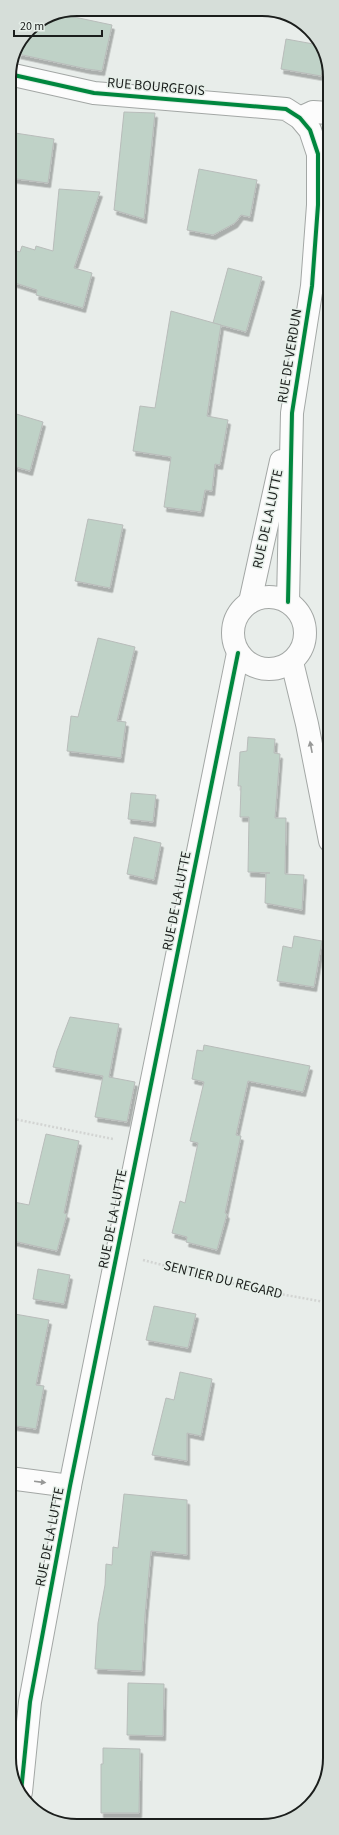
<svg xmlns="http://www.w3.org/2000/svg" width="339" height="1835" viewBox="0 0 339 1835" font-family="'Source Sans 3',sans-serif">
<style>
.building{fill:#bfd2c7;stroke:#b8bcba;filter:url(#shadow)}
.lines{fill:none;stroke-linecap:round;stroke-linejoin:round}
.minor-casing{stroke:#a3a7a5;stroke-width:24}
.path{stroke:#d2d4d2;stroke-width:2.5;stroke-dasharray:2 2;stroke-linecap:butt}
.minor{stroke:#fcfcfc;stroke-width:22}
.cycleway-casing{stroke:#e6efe9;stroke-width:6}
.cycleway{stroke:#00873e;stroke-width:4}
.oneway{fill:#979897}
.labels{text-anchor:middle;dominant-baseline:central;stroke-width:3;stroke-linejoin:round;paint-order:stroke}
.street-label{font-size:14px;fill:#1b1e1c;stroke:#e6efe9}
.rim{fill:none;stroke:#1b1e1c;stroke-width:2}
</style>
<defs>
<filter id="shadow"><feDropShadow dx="2.5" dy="4.5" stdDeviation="0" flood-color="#0004"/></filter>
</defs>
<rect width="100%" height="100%" fill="#e8edea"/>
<g class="building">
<path d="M 51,14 L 60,14 L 112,25 L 102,71 L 87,69 L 18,54 L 29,29 Z"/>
<path d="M 286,39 L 319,45 L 326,62 L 321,76 L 281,69 Z"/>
<path d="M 124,112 L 155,113 L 144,219 L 114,210 Z"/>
<path d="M 15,133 L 54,139 L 48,183 L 9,178 Z"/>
<path d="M 199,169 L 257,180 L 250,217 L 241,215 L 235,223 L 213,235 L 187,230 Z"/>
<path d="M 59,189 L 100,192 L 74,268 L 92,273 L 83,308 L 36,295 L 37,290 L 9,281 L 9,249 L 20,252 L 22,246 L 35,250 L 36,246 L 53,251 Z"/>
<path d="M 228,268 L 262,277 L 246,332 L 213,323 Z"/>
<path d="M 171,311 L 221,325 L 207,416 L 228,420 L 220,465 L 215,464 L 212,491 L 205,490 L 201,512 L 164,507 L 171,457 L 133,451 L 140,406 L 155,408 Z"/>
<path d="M 13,413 L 43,422 L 30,471 L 9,465 L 9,428 Z"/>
<path d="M 88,519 L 123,525 L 110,588 L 75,581 Z"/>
<path d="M 98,638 L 135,647 L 117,721 L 126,722 L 121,758 L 67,751 L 71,716 L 78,717 Z"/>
<path d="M 248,737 L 275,739 L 274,753 L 280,754 L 275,818 L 286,818 L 285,874 L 304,875 L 302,910 L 265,903 L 266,873 L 270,873 L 248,872 L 249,817 L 240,817 L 241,786 L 238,786 L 240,752 L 247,751 Z"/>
<path d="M 131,793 L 156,795 L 153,822 L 128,819 Z"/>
<path d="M 134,837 L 161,843 L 154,880 L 127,874 Z"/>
<path d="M 294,936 L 322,941 L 314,987 L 277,981 L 283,946 L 292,948 Z"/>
<path d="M 70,1017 L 119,1024 L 109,1077 L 135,1082 L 127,1122 L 95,1117 L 103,1076 L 53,1067 L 57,1051 Z"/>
<path d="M 204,1045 L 310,1066 L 303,1092 L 248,1081 L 236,1135 L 241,1136 L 225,1213 L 227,1214 L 217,1250 L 186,1242 L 187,1237 L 172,1233 L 180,1201 L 185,1203 L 198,1143 L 190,1141 L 204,1082 L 192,1079 L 197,1050 L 203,1051 Z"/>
<path d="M 46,1134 L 79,1141 L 64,1213 L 67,1214 L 57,1251 L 9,1240 L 9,1201 L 29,1205 Z"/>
<path d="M 38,1269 L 70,1275 L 64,1304 L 33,1299 Z"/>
<path d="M 154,1306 L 196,1314 L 188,1348 L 146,1340 Z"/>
<path d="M 9,1313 L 49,1320 L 36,1385 L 44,1386 L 36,1429 L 9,1425 L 9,1382 L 16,1341 L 9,1340 Z"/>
<path d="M 180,1372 L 212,1379 L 201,1436 L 187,1433 L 187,1461 L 152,1455 L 166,1398 L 174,1400 Z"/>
<path d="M 124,1494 L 187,1500 L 187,1555 L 151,1551 L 145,1615 L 142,1671 L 95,1669 L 98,1623 L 105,1585 L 106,1564 L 112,1565 L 113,1547 L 118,1548 Z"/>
<path d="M 128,1683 L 164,1684 L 163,1736 L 127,1735 Z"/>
<path d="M 103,1748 L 140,1749 L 139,1813 L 101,1813 L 101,1764 L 103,1764 Z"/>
</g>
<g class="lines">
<g class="minor-casing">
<g id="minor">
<path d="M 9,74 L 94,93 L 286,109 L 300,118 L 310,130 L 318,154 L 318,205 L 312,286 L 292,413 L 288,602"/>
<path d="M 300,118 L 313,112 L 329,113"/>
<circle cx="269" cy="633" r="36"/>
<path d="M 250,602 L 281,461"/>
<path d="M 292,662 L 307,724 L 330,841"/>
<path d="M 9,1478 L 70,1486"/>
<path d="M 21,1792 L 30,1702 L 70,1486 L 238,653"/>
</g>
</g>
<g class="path">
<path d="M 9,1118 L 113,1139"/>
<path d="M 143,1260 L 258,1290 L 330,1303"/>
</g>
<use href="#minor" class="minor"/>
<g class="cycleway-casing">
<g id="cycleway">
<path d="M 9,74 L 94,93 L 286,109 L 300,118 L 310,130 L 318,154 L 318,205 L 312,286 L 292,413 L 288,602"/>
<path d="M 21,1792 L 30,1702 L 70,1486 L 238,653"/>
</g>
</g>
<use href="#cycleway" class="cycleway"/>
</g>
<defs><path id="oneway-solid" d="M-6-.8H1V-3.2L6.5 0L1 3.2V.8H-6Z"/></defs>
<g class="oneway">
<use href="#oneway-solid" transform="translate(311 747) rotate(-101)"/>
<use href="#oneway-solid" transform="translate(40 1482) rotate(7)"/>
</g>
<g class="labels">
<g class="street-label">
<text transform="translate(156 87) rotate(5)">RUE BOURGEOIS</text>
<text transform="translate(290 356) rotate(-81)">RUE DE VERDUN</text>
<text transform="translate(268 519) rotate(-78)">RUE DE LA LUTTE</text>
<text transform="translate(177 901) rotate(-79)">RUE DE LA LUTTE</text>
<text transform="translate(113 1219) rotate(-79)">RUE DE LA LUTTE</text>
<text transform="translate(223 1280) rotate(14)">SENTIER DU REGARD</text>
<text transform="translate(50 1537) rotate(-79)">RUE DE LA LUTTE</text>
</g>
</g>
<path d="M0 0H339V1835H0ZM77 16H262A61 61 0 0 1 323 77V1758A61 61 0 0 1 262 1819H77A61 61 0 0 1 16 1758V77A61 61 0 0 1 77 16Z" fill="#d6ded9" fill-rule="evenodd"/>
<path class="rim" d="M77 16H262A61 61 0 0 1 323 77V1758A61 61 0 0 1 262 1819H77A61 61 0 0 1 16 1758V77A61 61 0 0 1 77 16Z"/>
<path d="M14 30v6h88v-6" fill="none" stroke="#1b1e1c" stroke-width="2"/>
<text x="20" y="30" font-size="12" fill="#1b1e1c" stroke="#e6efe9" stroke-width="3" paint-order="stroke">20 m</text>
</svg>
